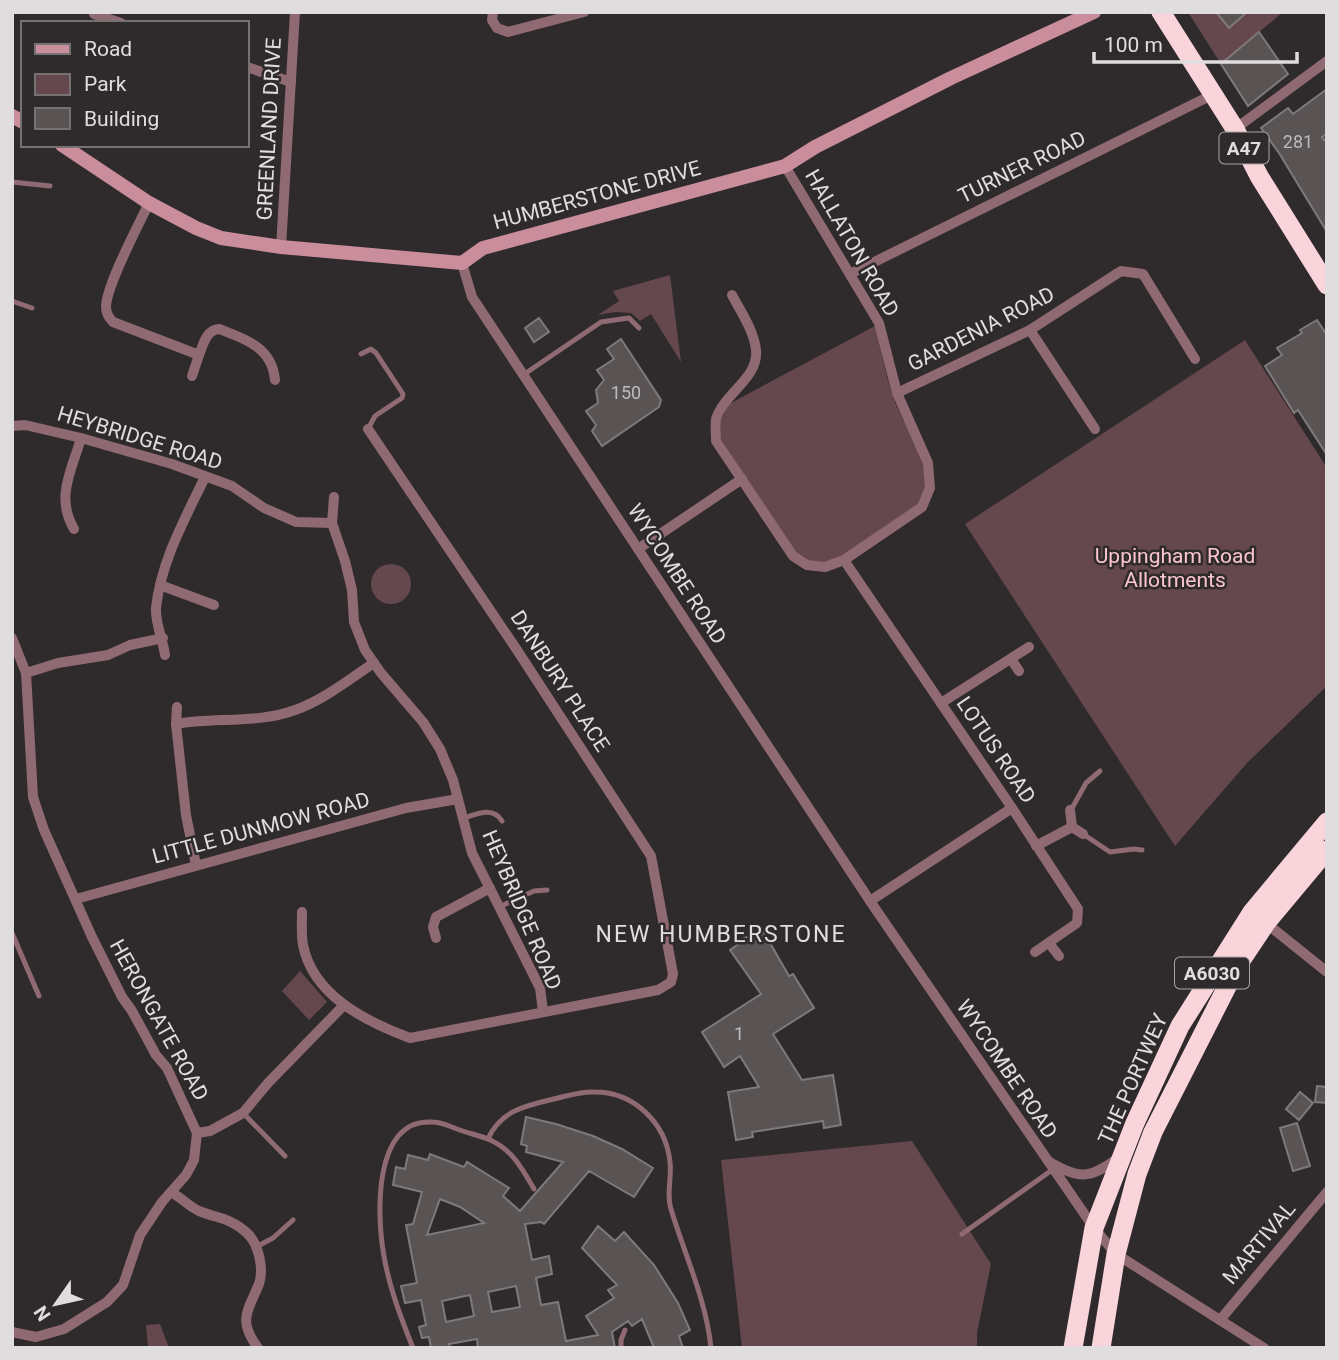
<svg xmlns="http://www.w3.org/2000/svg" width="1339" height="1360" viewBox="0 0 1339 1360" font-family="Roboto,sans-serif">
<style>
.green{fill:#65484e}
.building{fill:#595354;stroke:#7f797a;stroke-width:2;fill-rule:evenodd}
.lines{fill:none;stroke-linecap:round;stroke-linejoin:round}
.lane{stroke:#906a72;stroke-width:5}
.street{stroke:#906a72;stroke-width:10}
.secondary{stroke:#c98d9b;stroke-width:14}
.highway{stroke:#fad4db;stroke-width:19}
.labels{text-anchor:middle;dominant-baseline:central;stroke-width:5;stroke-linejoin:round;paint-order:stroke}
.number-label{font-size:18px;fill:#bebabc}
.shield{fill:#2f2a2b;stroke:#aba7a8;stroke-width:2}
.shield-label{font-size:19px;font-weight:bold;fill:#e0ddde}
.street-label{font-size:21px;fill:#e0ddde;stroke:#2f2a2b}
.park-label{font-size:21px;fill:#fbc5d0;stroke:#2f2a2b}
.neighbourhood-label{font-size:23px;letter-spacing:2px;fill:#e0ddde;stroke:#2f2a2b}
</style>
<rect width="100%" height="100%" fill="#2f2a2b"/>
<g class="green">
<path d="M 1188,12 L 1283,12 L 1221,64 Z"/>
<path d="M 670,275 L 681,362 L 651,314 L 640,321 L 631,313 L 615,312 L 598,315 L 619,301 L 613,291 Z"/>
<path d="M 875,326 C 881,348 885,372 892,394 C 901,424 941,472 920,503 C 912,514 871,537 858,546 C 836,561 820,570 795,553 L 721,439 L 720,422 L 729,404 Z"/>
<path d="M 1245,340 L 1327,468 L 1327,686 L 1247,763 L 1175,846 L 965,524 Z"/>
<circle cx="391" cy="584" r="20"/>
<path d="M 300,971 L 327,1002 L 309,1020 L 282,991 Z"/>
<path d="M 912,1141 L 991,1264 L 977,1333 L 977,1348 L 742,1348 L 721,1160 Z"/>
<path d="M 160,1324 L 169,1348 L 148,1348 L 146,1325 Z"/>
</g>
<g class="building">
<path d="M 1216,12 L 1247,12 L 1229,28 Z"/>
<path d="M 1259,32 L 1288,74 L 1248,106 L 1221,64 Z"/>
<path d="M 1327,89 L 1327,134 L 1322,137 L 1327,143 L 1327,232 L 1279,153 L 1261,128 L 1288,108 L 1293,114 Z"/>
<path d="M 539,318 L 549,332 L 534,342 L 525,328 Z"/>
<path d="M 1317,320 L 1327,335 L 1327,455 L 1298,410 L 1294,413 L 1265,366 L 1282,355 L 1277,348 L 1302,333 L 1300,330 Z"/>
<path d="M 621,339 L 661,400 L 659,407 L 602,446 L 592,431 L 596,425 L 586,411 L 598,403 L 596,390 L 604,380 L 597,370 L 614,359 L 607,349 Z"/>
<path d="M 762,929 L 789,976 L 793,974 L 814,1008 L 773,1034 L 802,1080 L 833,1075 L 841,1125 L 824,1128 L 823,1121 L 752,1132 L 753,1137 L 736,1140 L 728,1092 L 759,1087 L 740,1056 L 724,1067 L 702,1032 L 761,994 L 730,950 L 740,943 L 739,941 Z"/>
<path d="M 1317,1086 L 1327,1087 L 1327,1103 L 1315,1102 Z"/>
<path d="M 1300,1092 L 1313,1103 L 1299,1120 L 1286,1109 Z"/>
<path d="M 526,1117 L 556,1124 L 593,1136 L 622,1149 L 653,1168 L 634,1197 L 589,1171 L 544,1224 L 541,1222 L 525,1224 L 532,1260 L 549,1256 L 552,1274 L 536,1278 L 541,1305 L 558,1302 L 566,1341 L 598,1335 L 586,1316 L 614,1298 L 608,1290 L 617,1285 L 582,1248 L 598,1226 L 615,1241 L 624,1232 L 654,1265 L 678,1303 L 690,1330 L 679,1336 L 683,1348 L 654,1348 L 642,1319 L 632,1326 L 628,1321 L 612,1332 L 615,1348 L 478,1348 L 477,1339 L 449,1344 L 450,1348 L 431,1348 L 429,1337 L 422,1338 L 419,1327 L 426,1325 L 421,1300 L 405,1303 L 401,1286 L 417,1283 L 406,1225 L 413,1224 L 422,1192 L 393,1185 L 396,1167 L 405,1169 L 408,1155 L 428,1160 L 430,1154 L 464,1167 L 467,1162 L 509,1188 L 503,1196 L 520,1211 L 563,1162 L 526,1152 L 527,1146 L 521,1144 ZM 440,1199 L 460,1207 L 484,1223 L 427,1235 ZM 516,1286 L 520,1307 L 492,1312 L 488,1292 ZM 470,1295 L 474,1316 L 446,1322 L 442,1301 Z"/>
<path d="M 1297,1123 L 1310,1166 L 1293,1171 L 1280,1128 Z"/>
</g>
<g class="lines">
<g class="lane">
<path d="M 12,182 L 50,186"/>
<path d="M 12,301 L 32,308"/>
<path d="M 361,354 L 371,349 L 376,353 L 403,394 L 402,398 L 375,416 L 368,429"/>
<path d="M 523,375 L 601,322 L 629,318 L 639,328"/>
<path d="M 1071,810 L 1086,783 L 1100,771"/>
<path d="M 464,818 C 477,814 493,806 502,821"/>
<path d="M 1083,834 L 1110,852 L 1134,849 L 1142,850"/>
<path d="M 499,907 L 534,891 L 547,890"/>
<path d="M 12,933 L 39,996"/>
<path d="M 243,1113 L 285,1156"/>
<path d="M 488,1139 C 501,1109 529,1105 558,1098 C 570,1095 582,1091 595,1092 C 634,1092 666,1123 670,1162 C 672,1178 666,1194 671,1209 C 685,1256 706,1299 711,1348"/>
<path d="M 962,1234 L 1052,1170"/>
<path d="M 256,1247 L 273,1238 L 293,1220"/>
<path d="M 413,1348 C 401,1318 389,1287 384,1256 C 377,1219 372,1118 432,1122 C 441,1122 449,1126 457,1129 C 467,1133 478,1135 488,1139 C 512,1149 522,1168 534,1189"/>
<path d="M 621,1348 L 621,1340 L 625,1330"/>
</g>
<g class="street">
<path d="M 493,12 L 492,20 L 497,28 L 508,32 L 584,12"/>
<path d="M 94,14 L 121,23"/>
<path d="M 247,67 L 291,82"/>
<path d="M 1235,129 L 1327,61"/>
<path d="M 149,203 C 139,224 106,286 106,307 C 106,313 109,318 113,322 L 199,355 C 203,345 206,330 219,329 C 245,339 272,347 275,380"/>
<path d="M 281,247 L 295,12"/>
<path d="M 462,263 L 472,297 L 870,901 L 1094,1228 L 1116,1254 L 1264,1348"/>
<path d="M 850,274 L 1212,95"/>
<path d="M 732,295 C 741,312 754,331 756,350 C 759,378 724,393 716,419 C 715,425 716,434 716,441 L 793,556 L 807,565 L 825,567 L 844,560 L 922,507 L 930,488 L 928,463 L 897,393 L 879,323 L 785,166"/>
<path d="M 1030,330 L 1095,429"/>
<path d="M 192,376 L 199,355"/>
<path d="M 897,393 L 1030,330 L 1121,271 L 1143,274 L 1195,359"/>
<path d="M 12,426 L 25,425 L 81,438 L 172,464 L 232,486 L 264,508 L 296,522 L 332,523"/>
<path d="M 334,497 L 332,523 L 345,561 L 352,590 L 354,622 L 365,650 L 381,673 L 423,722 L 440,749 L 453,780 L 472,853 L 540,988 L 543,1011"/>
<path d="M 74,529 C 55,497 72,470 81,438"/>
<path d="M 638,549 L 742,479"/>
<path d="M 844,560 L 1012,808 L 1078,909 L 1077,923 L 1035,952"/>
<path d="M 160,585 L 214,605"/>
<path d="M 12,638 L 26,673 L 33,797 L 44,830 L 92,937 L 122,997 L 132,1011 L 156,1055 L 167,1068 L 197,1133 L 194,1160 L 186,1175 L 162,1202 L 140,1235 L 123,1285 L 107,1302 L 64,1329 L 36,1337 L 12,1332"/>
<path d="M 165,655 C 163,640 155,623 156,608 C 161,561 185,519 205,477"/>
<path d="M 1011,659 L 1019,671"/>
<path d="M 26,673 L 58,663 L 108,655 L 130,645 L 163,638"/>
<path d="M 941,703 L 1029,647"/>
<path d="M 177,707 L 176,724 L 186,815 L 196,865"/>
<path d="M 176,724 C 214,717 258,724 295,710 C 324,700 349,679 374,663"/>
<path d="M 1070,810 L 1072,827 L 1083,834"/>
<path d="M 1036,846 L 1072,827"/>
<path d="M 76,899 L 406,808 L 458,799"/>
<path d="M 870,901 L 1012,808"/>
<path d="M 302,912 C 302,922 301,934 303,945 C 313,996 367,1022 410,1038 L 658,990 L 671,982 L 673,974 L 651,856 L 517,650 L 368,429"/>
<path d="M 1266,923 L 1327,972"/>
<path d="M 436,938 L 433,927 L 436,917 L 490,888"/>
<path d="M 1049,943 L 1059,956"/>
<path d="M 197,1133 L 210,1131 L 243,1113 L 268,1083 L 344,1005"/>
<path d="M 1048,1161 C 1078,1179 1089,1180 1118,1158"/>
<path d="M 173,1193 C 181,1198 190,1207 199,1211 C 219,1219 231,1218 247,1233 C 259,1244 264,1269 259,1284 C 248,1311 237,1320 258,1348"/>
<path d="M 1220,1320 L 1327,1192"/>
</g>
<g class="secondary">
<path d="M 12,116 L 23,122"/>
<path d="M 62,145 L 149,203 L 196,228 L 221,238 L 281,247 L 462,263 L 483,248 L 785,166 L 815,147 L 951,78 L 1094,12"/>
</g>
<g class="highway">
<path d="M 1161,12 L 1235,129 L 1259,176 L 1327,285"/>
<path d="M 1073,1348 L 1094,1228 L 1135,1123 L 1180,1026 L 1252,912 L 1327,822"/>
<path d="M 1101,1348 L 1116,1254 L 1137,1174 L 1153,1132 L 1238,965 L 1266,923 L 1327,850"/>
</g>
</g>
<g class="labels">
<g class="number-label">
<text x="1298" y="141">281</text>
<text x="626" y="392">150</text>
<text x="739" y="1033">1</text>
</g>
<g class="shield">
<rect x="1219.5" y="132.5" width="49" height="31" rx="5"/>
<rect x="1175" y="957.5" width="74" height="31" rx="5"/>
</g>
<g class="shield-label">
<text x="1244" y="148">A47</text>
<text x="1212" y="973">A6030</text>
</g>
<g class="street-label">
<text transform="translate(269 129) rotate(-87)">GREENLAND DRIVE</text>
<text transform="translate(1022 167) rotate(-26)">TURNER ROAD</text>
<text transform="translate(597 195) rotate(-15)">HUMBERSTONE DRIVE</text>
<text transform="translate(852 243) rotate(60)">HALLATON ROAD</text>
<text transform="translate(981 329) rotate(-27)">GARDENIA ROAD</text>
<text transform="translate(140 438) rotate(17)">HEYBRIDGE ROAD</text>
<text transform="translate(677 574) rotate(57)">WYCOMBE ROAD</text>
<text transform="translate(560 681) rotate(57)">DANBURY PLACE</text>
<text transform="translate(996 750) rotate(56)">LOTUS ROAD</text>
<text transform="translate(261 828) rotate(-15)">LITTLE DUNMOW ROAD</text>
<text transform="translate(522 910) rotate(67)">HEYBRIDGE ROAD</text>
<text transform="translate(159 1020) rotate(61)">HERONGATE ROAD</text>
<text transform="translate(1007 1069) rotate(56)">WYCOMBE ROAD</text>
<text transform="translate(1133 1079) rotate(-66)">THE PORTWEY</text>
<text transform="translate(1259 1243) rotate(-50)">MARTIVAL</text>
</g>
<g class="park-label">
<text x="1175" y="556">Uppingham Road<tspan x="1175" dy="24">Allotments</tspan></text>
</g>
<g class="neighbourhood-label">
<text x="721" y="934">NEW HUMBERSTONE</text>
</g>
</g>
<rect width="1339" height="1360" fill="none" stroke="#e0ddde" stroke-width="28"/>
<rect x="21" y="21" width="228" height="126" fill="#2f2a2b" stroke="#767273" stroke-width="2"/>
<rect x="35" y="44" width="35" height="10" fill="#c98d9b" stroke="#767273" stroke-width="2"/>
<text x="84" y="56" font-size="21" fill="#e0ddde">Road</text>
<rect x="35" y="74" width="35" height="21" fill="#65484e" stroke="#767273" stroke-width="2"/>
<text x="84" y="91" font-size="21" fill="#e0ddde">Park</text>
<rect x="35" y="108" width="35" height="21" fill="#595354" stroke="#767273" stroke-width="2"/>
<text x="84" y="126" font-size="21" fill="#e0ddde">Building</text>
<g transform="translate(56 1304) rotate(236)" stroke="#2f2a2b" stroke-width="5" paint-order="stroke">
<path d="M0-5L12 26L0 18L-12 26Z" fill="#e0ddde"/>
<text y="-10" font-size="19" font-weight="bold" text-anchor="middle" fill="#e0ddde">N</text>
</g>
<path d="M1094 52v10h203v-10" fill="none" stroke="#e0ddde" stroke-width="3.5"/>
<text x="1104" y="52" font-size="21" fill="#e0ddde" stroke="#2f2a2b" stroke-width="5" paint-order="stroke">100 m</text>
</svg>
